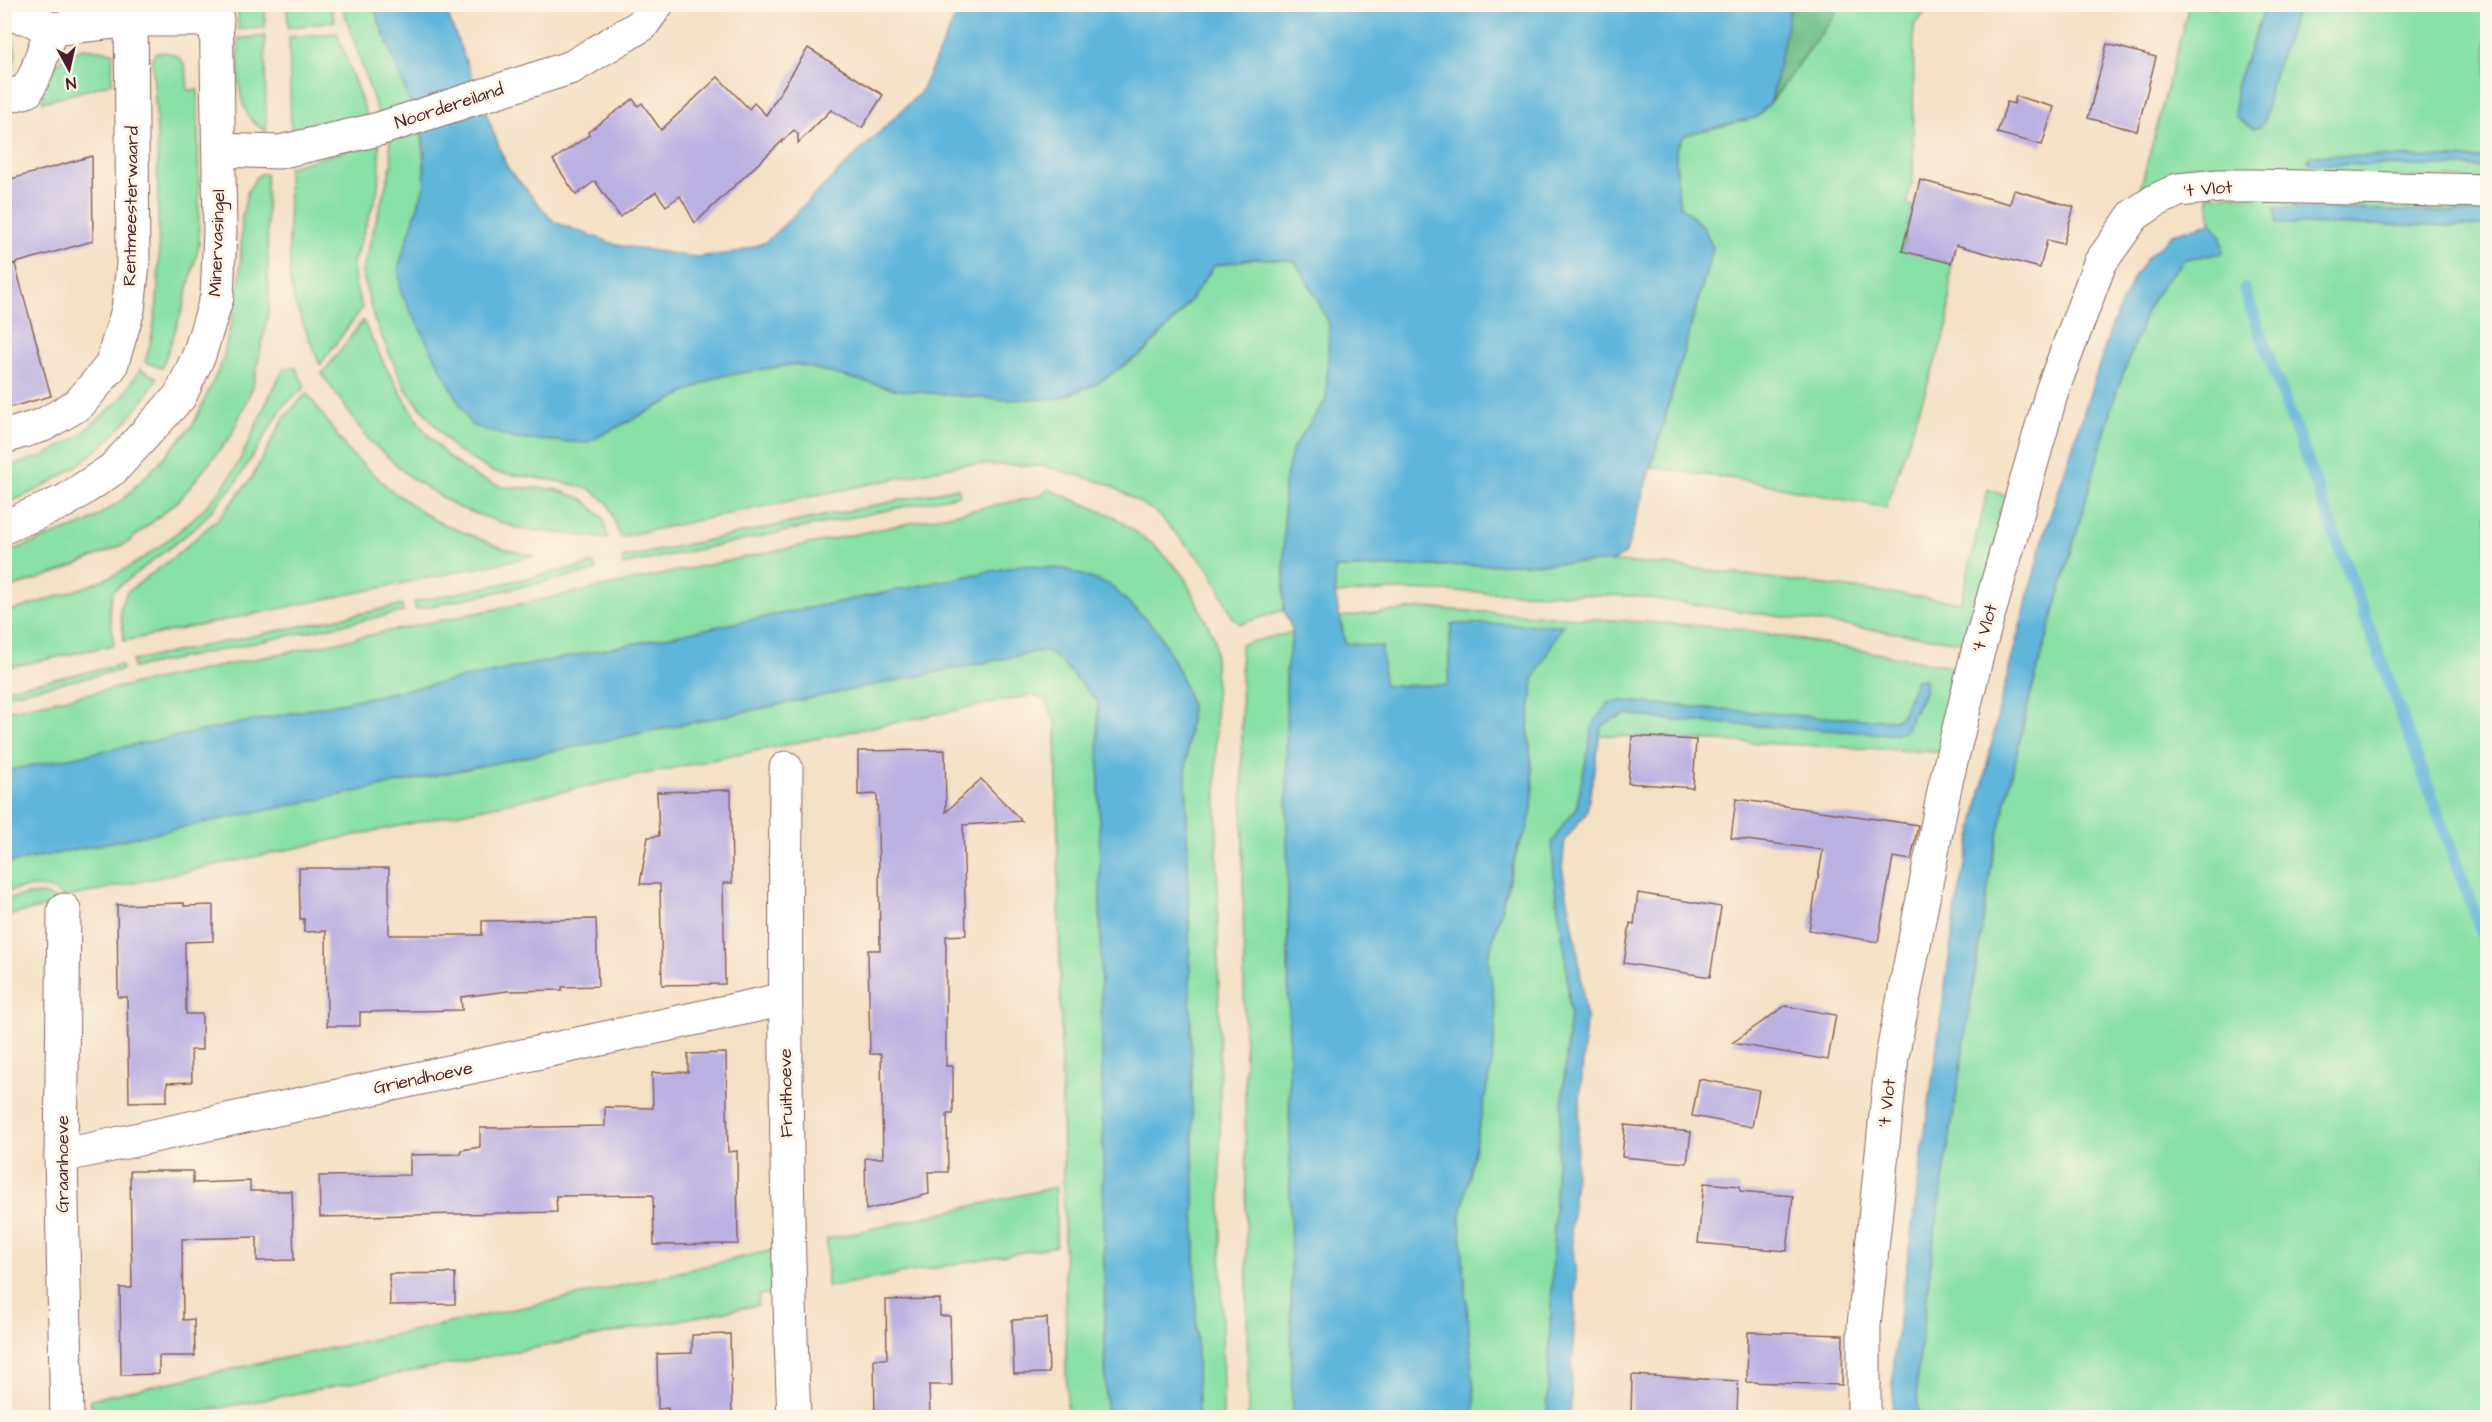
<svg xmlns="http://www.w3.org/2000/svg" width="2492" height="1422" viewBox="0 0 2492 1422" font-family="'Architects Daughter',sans-serif">
<style>
.green{fill:#87e0a5;stroke:#688068;stroke-width:1.5}
.forest{fill:#6dbe8a;stroke:#5c6e5a;stroke-width:1.5}
.water{fill:#5eb5da;stroke:#546a82;stroke-width:1.5}
.lines{fill:none;stroke-linecap:round;stroke-linejoin:round}
.stream{stroke:#5eb5da;stroke-width:12}
.building{fill:#bbb0e2}
.minor-casing{stroke:#866361;stroke-width:35}
.minor{stroke:#fff;stroke-width:33}
.labels{text-anchor:middle;dominant-baseline:central;stroke-width:6;stroke-linejoin:round;paint-order:stroke}
.street-label{font-size:18px;fill:#4a1f2b;stroke:#fcf5e5}
</style>
<rect width="100%" height="100%" fill="#fcf5e5"/>
<filter id="ink" filterUnits="userSpaceOnUse"><feTurbulence type="fractalNoise" baseFrequency=".0167" numOctaves="2"/><feDisplacementMap in="SourceGraphic" scale="12" xChannelSelector="R" yChannelSelector="G"/><feConvolveMatrix kernelMatrix="1 2 1 2 8 2 1 2 1" color-interpolation-filters="sRGB"/></filter>
<filter id="wash" filterUnits="userSpaceOnUse"><feTurbulence type="fractalNoise" baseFrequency=".008" numOctaves="4" result="noise"/><feDisplacementMap in="SourceGraphic" scale="24" xChannelSelector="R" yChannelSelector="G"/><feGaussianBlur stdDeviation="1.35" result="paint"/><feColorMatrix in="noise" values="0 0 0 0 0 0 0 0 0 0 0 0 0 0 0 0 0 1.4 0 .05"/><feComposite in="paint" operator="in"/></filter>
<g filter="url(#wash)">
<rect width="100%" height="100%" fill="#f4e0c4"/>
<g class="green">
<path d="M 238,5 L 265,5 L 265,28 L 238,29 Z"/>
<path d="M 287,5 L 330,5 L 335,21 L 288,28 Z"/>
<path d="M 342,5 L 373,5 L 412,107 L 379,116 Z"/>
<path d="M 1842,5 L 1932,5 L 1914,25 L 1913,178 L 1907,204 L 1913,206 L 1902,250 L 1951,263 L 1948,324 L 1886,508 L 1755,482 L 1651,467 L 1713,248 L 1704,228 L 1681,206 L 1677,191 L 1676,148 L 1685,135 L 1757,117 L 1771,102 Z"/>
<path d="M 2189,5 L 2215,8 L 2217,5 L 2266,5 L 2236,86 L 2265,121 L 2270,87 L 2298,5 L 2487,5 L 2487,159 L 2317,155 L 2308,158 L 2308,161 L 2310,163 L 2487,167 L 2487,179 L 2193,174 L 2140,190 Z"/>
<path d="M 5,30 L 11,32 L 16,54 L 12,71 L 5,73 Z"/>
<path d="M 337,33 L 368,119 L 291,137 L 289,37 Z"/>
<path d="M 265,36 L 266,131 C 233,116 239,69 238,39 Z"/>
<path d="M 83,48 L 113,52 L 112,83 L 43,102 C 39,87 53,65 66,56 C 71,53 78,51 83,48 Z"/>
<path d="M 165,52 C 188,56 186,70 188,90 L 198,90 L 199,245 L 183,308 L 162,368 L 145,362 C 162,307 159,263 158,207 C 158,157 157,108 152,59 L 155,53 Z"/>
<path d="M 422,133 L 425,184 L 399,266 L 586,443 L 716,377 L 796,364 L 898,390 L 1007,400 L 1143,353 L 1181,313 L 1214,266 L 1255,258 L 1295,261 L 1314,293 L 1329,323 L 1328,363 L 1326,400 L 1293,448 L 1284,485 L 1284,610 L 1241,624 L 1233,618 L 1210,570 L 1156,512 L 1108,484 L 1044,466 L 964,464 L 620,537 L 608,503 L 590,489 L 558,481 L 493,472 L 455,450 L 405,388 L 374,319 L 362,272 L 392,163 L 389,138 Z"/>
<path d="M 379,141 L 380,170 L 377,193 L 353,263 L 355,284 L 362,308 L 320,365 L 296,306 L 290,280 L 288,167 Z"/>
<path d="M 261,174 L 266,174 L 269,309 L 253,386 L 231,436 L 181,498 L 127,543 L 61,571 L 5,590 L 5,553 L 87,523 L 123,499 L 155,467 L 193,425 L 223,360 L 240,279 L 242,218 L 247,193 L 256,177 Z"/>
<path d="M 2208,195 L 2487,199 L 2487,213 L 2275,208 L 2277,224 L 2487,226 L 2487,1417 L 1918,1418 L 1917,1377 L 1933,1246 L 1992,862 L 2028,704 L 2116,393 L 2148,307 L 2166,280 L 2185,259 L 2222,237 L 2211,223 Z"/>
<path d="M 363,321 L 386,368 L 422,428 L 447,456 L 476,477 L 503,487 L 554,489 L 583,499 L 603,518 L 608,539 L 517,528 L 457,507 L 411,478 L 368,439 L 322,374 Z"/>
<path d="M 285,368 L 296,368 L 305,387 L 284,405 L 237,481 L 199,525 L 113,591 L 109,609 L 114,645 L 5,668 L 5,613 C 40,601 78,592 112,576 C 146,560 199,518 222,488 C 250,452 260,406 285,368 Z"/>
<path d="M 140,369 L 157,378 C 124,437 67,480 5,504 L 5,467 L 44,456 L 78,437 L 122,398 Z"/>
<path d="M 307,393 L 349,452 L 392,491 L 436,521 L 502,548 L 534,556 L 124,641 L 120,609 L 126,593 L 174,557 L 219,518 L 251,479 L 284,418 Z"/>
<path d="M 958,488 L 960,495 L 623,565 L 622,558 Z"/>
<path d="M 1048,489 L 1113,516 L 1154,545 L 1183,575 L 1215,639 L 1223,1417 L 1198,1417 L 1186,767 L 1191,705 L 1180,674 L 1160,635 L 1022,565 L 5,771 L 5,711 L 1040,496 Z"/>
<path d="M 1988,489 L 2010,498 L 1967,643 L 1634,596 L 1397,590 L 1335,594 L 1335,568 L 1612,562 L 1666,565 L 1961,602 Z"/>
<path d="M 594,564 L 596,571 L 416,609 L 414,602 Z"/>
<path d="M 402,605 L 403,612 L 133,668 L 132,661 Z"/>
<path d="M 1424,608 L 1734,628 L 1955,667 L 1962,673 L 1940,752 L 1600,735 L 1601,727 L 1613,719 L 1628,714 L 1668,720 L 1890,734 L 1903,732 L 1925,691 L 1925,679 L 1916,680 L 1902,715 L 1894,720 L 1815,717 L 1621,701 L 1608,703 L 1583,775 L 1576,810 L 1564,823 L 1555,888 L 1565,952 L 1570,1013 L 1556,1173 L 1547,1417 L 1473,1417 L 1475,1405 L 1460,1220 L 1496,1017 L 1488,957 L 1518,848 L 1527,830 L 1533,785 L 1528,727 L 1534,678 L 1562,625 L 1451,624 L 1448,685 L 1384,686 L 1345,643 L 1341,621 L 1338,617 Z"/>
<path d="M 1293,632 L 1286,671 L 1292,1417 L 1248,1417 L 1241,644 Z"/>
<path d="M 1045,650 L 1061,662 L 1098,702 L 1106,1417 L 1067,1417 L 1056,724 L 1046,700 L 1032,695 C 709,759 386,828 64,898 C 49,882 24,887 5,892 L 4,864 Z"/>
<path d="M 121,665 L 122,670 L 5,695 L 5,689 Z"/>
<path d="M 42,894 L 51,897 L 59,904 L 5,916 L 4,900 L 26,895 Z"/>
<path d="M 1056,1187 L 1056,1246 L 827,1287 L 827,1239 Z"/>
<path d="M 773,1250 L 771,1293 L 759,1295 L 758,1305 L 173,1417 L 92,1417 L 91,1399 L 581,1295 Z"/>
</g>
<path class="forest" d="M 1791,5 L 1842,5 L 1771,102 L 1788,18 Z"/>
<g class="water">
<path d="M 373,5 L 444,5 L 507,167 L 554,222 L 617,245 L 695,257 L 735,253 L 766,242 L 920,93 L 961,5 L 1791,5 L 1771,102 L 1757,117 L 1685,135 L 1676,148 L 1677,191 L 1680,205 L 1704,228 L 1713,248 L 1626,553 L 1612,562 L 1335,568 L 1335,594 L 1345,643 L 1382,647 L 1384,686 L 1448,685 L 1451,624 L 1562,625 L 1534,678 L 1528,727 L 1533,785 L 1532,810 L 1527,830 L 1517,848 L 1488,957 L 1496,1017 L 1493,1058 L 1460,1220 L 1475,1405 L 1473,1417 L 1292,1417 L 1286,671 L 1293,632 L 1284,610 L 1284,485 L 1293,448 L 1326,400 L 1328,363 L 1329,323 L 1314,293 L 1295,261 L 1255,258 L 1214,266 L 1181,313 L 1143,353 L 1096,384 L 1060,398 L 1007,400 L 898,390 L 796,364 L 716,377 L 586,443 L 515,439 L 471,425 L 400,291 L 399,266 L 425,184 L 424,139 Z"/>
<path d="M 2266,5 L 2298,5 L 2270,87 L 2265,121 L 2259,127 L 2253,128 L 2235,116 L 2236,86 Z"/>
<path d="M 2317,155 L 2487,159 L 2487,167 L 2313,164 L 2308,161 L 2310,156 Z"/>
<path d="M 2275,208 L 2487,213 L 2487,226 L 2277,224 Z"/>
<path d="M 2211,223 L 2222,237 L 2223,253 L 2185,259 L 2166,280 L 2148,307 L 2116,393 L 2028,704 L 1992,862 L 1933,1246 L 1917,1377 L 1918,1417 L 1892,1417 L 1894,1358 L 1956,907 L 2003,692 L 2045,532 L 2112,325 L 2134,277 L 2146,259 L 2173,234 Z"/>
<path d="M 1022,565 L 1065,569 L 1110,585 L 1158,631 L 1180,674 L 1191,705 L 1186,767 L 1198,1417 L 1106,1417 L 1098,702 L 1061,662 L 1045,650 L 5,864 L 5,771 Z"/>
<path d="M 1925,679 L 1925,690 L 1904,732 L 1890,734 L 1668,720 L 1628,714 L 1613,719 L 1601,727 L 1587,812 L 1565,840 L 1562,868 L 1577,947 L 1586,1017 L 1571,1231 L 1576,1277 L 1570,1417 L 1547,1417 L 1556,1173 L 1570,1013 L 1565,952 L 1555,888 L 1552,843 L 1564,823 L 1576,810 L 1593,724 L 1608,703 L 1621,701 L 1815,717 L 1894,720 L 1902,715 L 1916,680 Z"/>
</g>
<g class="lines">
<path class="stream" d="M 2244,289 L 2488,949"/>
</g>
<g id="blocks">
<g class="building">
<path d="M 2107,44 L 2156,57 L 2137,131 L 2088,118 Z"/>
<path d="M 808,48 L 883,95 L 862,128 L 831,110 L 798,143 L 798,134 L 794,130 L 695,223 L 680,196 L 666,206 L 656,192 L 620,217 L 595,181 L 576,195 L 553,160 L 589,135 L 588,132 L 633,99 L 638,106 L 642,103 L 661,130 L 718,77 L 749,109 L 754,103 L 766,115 Z"/>
<path d="M 2016,96 L 2054,107 L 2042,145 L 1997,133 L 2007,102 L 2014,104 Z"/>
<path d="M 92,156 L 93,241 L 9,265 L 15,264 L 51,396 L 4,409 L 4,181 Z"/>
<path d="M 1920,180 L 2010,204 L 2014,190 L 2074,207 L 2063,244 L 2047,240 L 2040,268 L 1956,245 L 1951,263 L 1902,251 Z"/>
<path d="M 1632,736 L 1696,740 L 1693,788 L 1628,783 Z"/>
<path d="M 945,750 L 946,812 L 981,779 L 1022,821 L 963,825 L 966,935 L 946,936 L 946,1066 L 953,1066 L 953,1114 L 947,1114 L 948,1172 L 928,1172 L 929,1194 L 866,1210 L 865,1158 L 883,1158 L 881,1054 L 870,1054 L 868,950 L 880,950 L 879,871 L 877,794 L 858,795 L 858,751 Z"/>
<path d="M 731,790 L 732,883 L 723,883 L 725,984 L 662,985 L 660,884 L 640,884 L 648,837 L 659,836 L 657,792 Z"/>
<path d="M 1736,799 L 1918,825 L 1911,860 L 1893,857 L 1878,942 L 1809,930 L 1823,850 L 1731,838 Z"/>
<path d="M 299,868 L 389,868 L 389,935 L 482,935 L 482,921 L 596,919 L 598,986 L 562,987 L 562,990 L 508,991 L 461,997 L 462,1010 L 360,1012 L 360,1026 L 327,1026 L 326,931 L 304,932 L 304,919 L 300,919 Z"/>
<path d="M 1638,893 L 1721,907 L 1710,977 L 1624,963 L 1630,923 L 1634,924 Z"/>
<path d="M 184,903 L 184,906 L 213,905 L 213,941 L 185,942 L 186,1014 L 202,1014 L 202,1050 L 191,1050 L 192,1082 L 167,1083 L 167,1101 L 129,1102 L 127,997 L 118,997 L 117,905 Z"/>
<path d="M 1785,1006 L 1836,1015 L 1828,1060 L 1732,1043 Z"/>
<path d="M 726,1053 L 728,1152 L 737,1151 L 738,1244 L 654,1245 L 653,1195 L 556,1196 L 557,1212 L 320,1217 L 319,1176 L 410,1175 L 410,1155 L 461,1154 L 461,1150 L 480,1147 L 480,1128 L 605,1126 L 605,1107 L 653,1108 L 652,1073 L 688,1072 L 688,1054 Z"/>
<path d="M 1699,1079 L 1759,1090 L 1752,1127 L 1692,1116 Z"/>
<path d="M 1625,1125 L 1691,1132 L 1687,1163 L 1622,1157 Z"/>
<path d="M 130,1171 L 193,1171 L 193,1183 L 250,1181 L 250,1191 L 292,1191 L 294,1260 L 257,1261 L 257,1237 L 182,1239 L 183,1320 L 194,1319 L 195,1356 L 159,1356 L 159,1374 L 121,1375 L 120,1288 L 132,1288 Z"/>
<path d="M 1704,1183 L 1740,1186 L 1740,1191 L 1793,1196 L 1787,1251 L 1698,1243 Z"/>
<path d="M 455,1273 L 455,1304 L 390,1305 L 389,1274 Z"/>
<path d="M 940,1299 L 940,1316 L 950,1316 L 952,1385 L 929,1385 L 930,1418 L 875,1418 L 874,1359 L 887,1359 L 886,1300 Z"/>
<path d="M 1047,1318 L 1049,1373 L 1014,1374 L 1012,1320 Z"/>
<path d="M 1748,1332 L 1843,1335 L 1842,1385 L 1747,1382 Z"/>
<path d="M 730,1334 L 732,1418 L 669,1418 L 668,1408 L 658,1409 L 657,1354 L 692,1353 L 692,1335 Z"/>
<path d="M 1632,1375 L 1738,1381 L 1737,1418 L 1631,1415 Z"/>
</g>
</g>
</g>
<g filter="url(#ink)">
<use href="#blocks" fill-opacity="0" stroke="#866361" stroke-width="1.5"/>
<g class="lines">
<g class="minor-casing">
<g id="minor">
<path d="M 4,14 L 28,18 L 51,29 L 132,20 L 217,20"/>
<path d="M 4,97 L 27,91 L 36,73 L 51,29"/>
<path d="M 219,150 L 279,152 L 379,129 L 572,67 L 642,25 L 657,4"/>
<path d="M 4,437 L 43,425 L 79,404 L 111,366 L 128,310 L 133,264 L 131,4"/>
<path d="M 4,527 L 65,501 L 113,469 L 180,396 L 199,355 L 217,297 L 220,231 L 216,4"/>
<path d="M 786,768 C 785,985 785,1201 794,1418"/>
<path d="M 64,910 L 61,1156 L 67,1418"/>
<path d="M 61,1156 L 785,999"/>
<path d="M 1864,1418 L 1864,1325 L 1892,1057 L 1945,786 L 1977,655 L 2052,391 L 2100,263 L 2134,215 L 2155,201 L 2178,190 L 2219,186 L 2252,186 L 2488,191"/>
</g>
</g>
<use href="#minor" class="minor"/>
</g>
</g>
<g class="labels">
<g class="street-label">
<text transform="translate(449 106) rotate(-18)">Noordereiland</text>
<text transform="translate(2208 189) rotate(-5)">'t Vlot</text>
<text transform="translate(131 206) rotate(-89)">Rentmeesterwaard</text>
<text transform="translate(217 243) rotate(-88)">Minervasingel</text>
<text transform="translate(1985 628) rotate(-74)">'t Vlot</text>
<text transform="translate(423 1078) rotate(-12)">Griendhoeve</text>
<text transform="translate(786 1093) rotate(-91)">Fruithoeve</text>
<text transform="translate(1887 1103) rotate(-84)">'t Vlot</text>
<text transform="translate(62 1164) rotate(-90)">Graanhoeve</text>
</g>
</g>
<rect width="2492" height="1422" fill="none" stroke="#fcf5e5" stroke-width="24"/>
<g transform="translate(69 69) rotate(172)" stroke="#fcf5e5" stroke-width="4.5" paint-order="stroke">
<path d="M0-4.5L10 22L0 15L-10 22Z" fill="#4a1f2b"/>
<text y="-9" font-size="16" font-weight="bold" text-anchor="middle" fill="#4a1f2b">N</text>
</g>
</svg>
